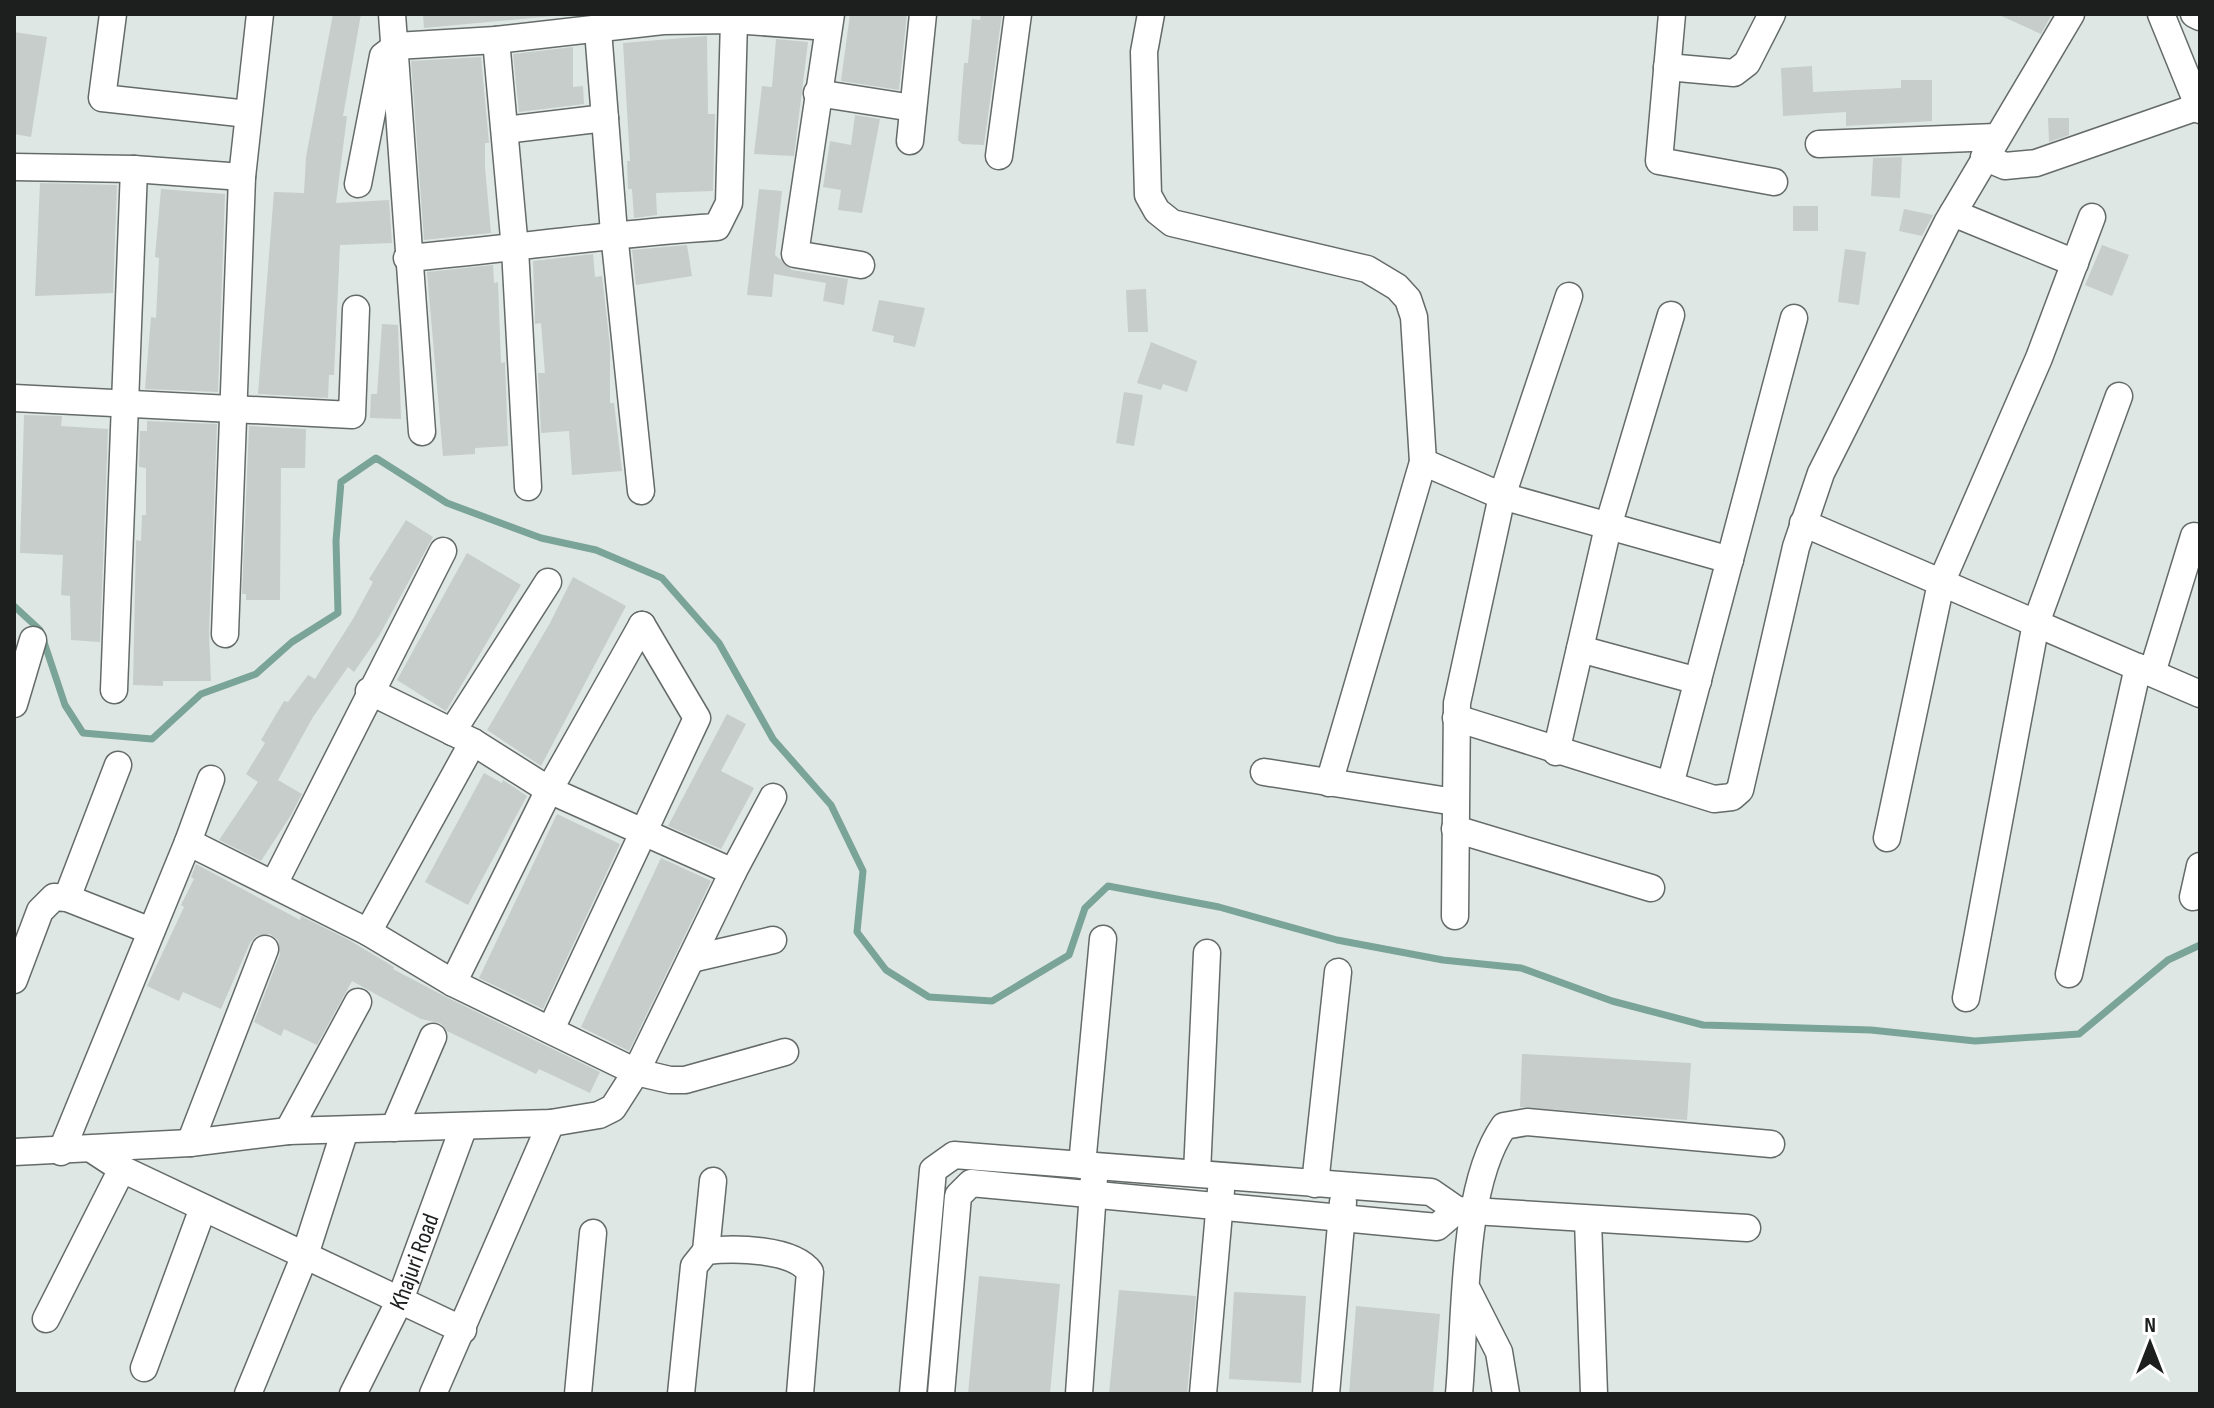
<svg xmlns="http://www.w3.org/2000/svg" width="2214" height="1408" viewBox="0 0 2214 1408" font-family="'Sofia Sans Condensed',sans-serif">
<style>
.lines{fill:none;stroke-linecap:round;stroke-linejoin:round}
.stream{stroke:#7aa497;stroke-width:7}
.building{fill:#c6cdcb}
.minor-casing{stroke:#646b68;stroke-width:29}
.minor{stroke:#fff;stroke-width:26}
.labels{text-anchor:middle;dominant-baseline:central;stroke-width:8;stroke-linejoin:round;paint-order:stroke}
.street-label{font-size:24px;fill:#1c1f1e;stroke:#fff}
</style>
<rect width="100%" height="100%" fill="#dfe7e4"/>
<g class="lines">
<path class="stream" d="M 14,606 L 40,630 L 65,705 L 83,733 L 152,739 L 201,694 L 256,674 L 292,642 L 338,613 L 336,541 L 341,482 L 376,458 L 447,503 L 541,538 L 596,550 L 662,578 L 719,643 L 773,739 L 831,805 L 863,871 L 857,932 L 886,970 L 929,997 L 992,1001 L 1069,955 L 1085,908 L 1108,886 L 1219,907 L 1337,940 L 1443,960 L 1521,968 L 1612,1001 L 1703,1025 L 1871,1030 L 1975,1041 L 2079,1034 L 2168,960 L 2200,945"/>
</g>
<g class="building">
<path d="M 333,14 L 361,14 L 343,116 L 347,116 L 336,203 L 389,200 L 392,243 L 340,245 L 334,375 L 329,375 L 328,398 L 258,394 L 274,192 L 304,193 L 306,157 Z"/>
<path d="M 423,14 L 574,14 L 424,28 Z"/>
<path d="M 850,14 L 907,14 L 899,90 L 841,81 Z"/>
<path d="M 981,14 L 1002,14 L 984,145 L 962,144 L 958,140 L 964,63 L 968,63 L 972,19 L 980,20 Z"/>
<path d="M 1997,14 L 2052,14 L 2041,34 Z"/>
<path d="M 14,32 L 47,37 L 31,137 L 14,134 Z"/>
<path d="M 707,36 L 708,114 L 715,114 L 713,191 L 656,193 L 657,215 L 634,218 L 632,189 L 628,189 L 627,161 L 630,161 L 623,43 Z"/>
<path d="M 776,39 L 808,42 L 794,156 L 754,154 L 762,86 L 772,87 Z"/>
<path d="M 573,47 L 573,87 L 583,86 L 584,104 L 519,112 L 513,54 Z"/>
<path d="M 481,57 L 489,143 L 485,143 L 485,167 L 491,233 L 424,240 L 411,61 Z"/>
<path d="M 1812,66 L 1813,92 L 1901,88 L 1901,80 L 1932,80 L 1932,121 L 1846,126 L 1846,112 L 1783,116 L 1781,68 Z"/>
<path d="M 855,115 L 880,119 L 862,213 L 838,210 L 841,190 L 823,187 L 830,141 L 851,145 Z"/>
<path d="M 2048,118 L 2069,118 L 2069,135 L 2049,142 Z"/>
<path d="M 1902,157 L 1900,198 L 1871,196 L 1873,158 Z"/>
<path d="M 40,183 L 117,185 L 113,293 L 35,296 Z"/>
<path d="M 161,189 L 225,194 L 218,392 L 145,389 L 151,317 L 156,318 L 159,258 L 155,257 Z"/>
<path d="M 759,189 L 782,191 L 775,255 L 792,270 L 848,279 L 844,305 L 823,301 L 826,283 L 774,274 L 772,297 L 747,295 Z"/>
<rect x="1793" y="206" width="25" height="25"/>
<path d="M 1904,209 L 1933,215 L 1922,236 L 1899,231 Z"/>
<path d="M 687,245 L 692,276 L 636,285 L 632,250 Z"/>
<path d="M 2102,245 L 2129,255 L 2112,296 L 2085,285 Z"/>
<path d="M 1845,249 L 1866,252 L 1859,305 L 1838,302 Z"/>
<path d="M 593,254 L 595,277 L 602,276 L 610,346 L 610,403 L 614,403 L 622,471 L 572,475 L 569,431 L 541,433 L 538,373 L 545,373 L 541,323 L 535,324 L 533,261 Z"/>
<path d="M 493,265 L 494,283 L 498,282 L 501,363 L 505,362 L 508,446 L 475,448 L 475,454 L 443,456 L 427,272 Z"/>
<path d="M 1146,289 L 1148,332 L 1128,332 L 1126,290 Z"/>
<path d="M 879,300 L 925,308 L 915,347 L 893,342 L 894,336 L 872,331 Z"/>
<path d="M 382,324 L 398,325 L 401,419 L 370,418 L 371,394 L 377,394 Z"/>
<path d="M 1151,342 L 1197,361 L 1187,392 L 1163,384 L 1161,390 L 1137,383 Z"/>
<path d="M 1124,392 L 1143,395 L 1134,446 L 1116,443 Z"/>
<path d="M 24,415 L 62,416 L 61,426 L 108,429 L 100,642 L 71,640 L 70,596 L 61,595 L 63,555 L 20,553 Z"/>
<path d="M 147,421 L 217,424 L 209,633 L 211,681 L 163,681 L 163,686 L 133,685 L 136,540 L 141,541 L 142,515 L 146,515 L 146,468 L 139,467 L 140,431 L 147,431 Z"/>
<path d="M 249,426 L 306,429 L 305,468 L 281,468 L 280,600 L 246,600 L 246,594 L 242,594 Z"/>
<path d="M 406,520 L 433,537 L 379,636 L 354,672 L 348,667 L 313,717 L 278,780 L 302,794 L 291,815 L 261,861 L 219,840 L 258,782 L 246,774 L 265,743 L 261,740 L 284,701 L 288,702 L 308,675 L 315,679 L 353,619 L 373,582 L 369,579 Z"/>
<path d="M 467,553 L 521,585 L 446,711 L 397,680 Z"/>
<path d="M 573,577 L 626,606 L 541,766 L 487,730 L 550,623 Z"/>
<path d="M 727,714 L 746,724 L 721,771 L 754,788 L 721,849 L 668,826 Z"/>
<path d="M 484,773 L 502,783 L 503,780 L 527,796 L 468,905 L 425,882 Z"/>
<path d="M 557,814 L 620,844 L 543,1009 L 479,978 Z"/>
<path d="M 661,858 L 711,881 L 629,1051 L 581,1027 Z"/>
<path d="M 196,864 L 300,920 L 301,916 L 349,940 L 394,967 L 393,969 L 446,997 L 600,1072 L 590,1093 L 539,1069 L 536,1074 L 447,1031 L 440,1023 L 421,1019 L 352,981 L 317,1045 L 284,1029 L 281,1036 L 254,1022 L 280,954 L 278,940 L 270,934 L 256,936 L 250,943 L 221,1009 L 183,992 L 179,1001 L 147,986 L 184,907 L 181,905 L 194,879 L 191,877 Z"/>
<path d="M 1522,1054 L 1691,1063 L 1687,1120 L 1520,1107 Z"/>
<path d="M 979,1276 L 1060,1284 L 1050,1394 L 968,1394 Z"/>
<path d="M 1119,1290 L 1196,1296 L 1187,1394 L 1109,1394 Z"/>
<path d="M 1234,1292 L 1306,1296 L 1301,1383 L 1229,1379 Z"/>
<path d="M 1356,1306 L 1440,1314 L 1433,1394 L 1349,1394 Z"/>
</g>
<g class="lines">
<g class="minor-casing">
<g id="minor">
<path d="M 113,14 L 102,98 L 248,114"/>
<path d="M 392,14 L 422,432"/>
<path d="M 831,14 L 795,254 L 861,265"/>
<path d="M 1151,14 L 1144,52 L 1148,195 L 1157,211 L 1172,223 L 1367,269 L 1397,287 L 1408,299 L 1414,317 L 1423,462 L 1329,783"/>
<path d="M 1672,14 L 1659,161 L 1774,182"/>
<path d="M 2161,14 L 2200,110"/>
<path d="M 2194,14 L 2200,17"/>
<path d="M 598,30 L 614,233 L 641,491"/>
<path d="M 496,40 L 515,249 L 528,487"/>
<path d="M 1667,67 L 1734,73 L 1747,63 L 1772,14"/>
<path d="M 817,93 L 913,108"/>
<path d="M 505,130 L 605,118"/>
<path d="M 910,141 L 923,14"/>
<path d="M 1819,144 L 1996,137"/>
<path d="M 999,156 L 1018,14"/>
<path d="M 1984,157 L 2005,166 L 2036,163 L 2200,106"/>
<path d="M 14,167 L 134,169 L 242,177"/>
<path d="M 358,184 L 383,56 L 396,46 L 496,40 L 663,21 L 734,20 L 828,27"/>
<path d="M 1953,213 L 2075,263"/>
<path d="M 407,258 C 511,249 613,233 717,227 L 729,203 L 734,20"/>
<path d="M 14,398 L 352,415 L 356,309"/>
<path d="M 1423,462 L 1502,496 L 1730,560"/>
<path d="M 1803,523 L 2200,694"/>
<path d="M 225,634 L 242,177 L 260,14"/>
<path d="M 1580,649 L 1698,681"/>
<path d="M 2152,673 L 2194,536"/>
<path d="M 114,690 L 134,169"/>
<path d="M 369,691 L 473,742 L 549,790 L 733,872"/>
<path d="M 14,704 L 33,640"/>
<path d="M 1456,718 L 1714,799 L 1732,797 L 1740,790 L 1796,547 L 1821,473 L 1947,223 L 2071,14"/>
<path d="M 452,732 L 548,582"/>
<path d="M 1556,752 L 1609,523 L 1671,315"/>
<path d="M 1264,772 L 1455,802"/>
<path d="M 1670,785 L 1794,318"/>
<path d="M 1455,829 L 1651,888"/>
<path d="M 1887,838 L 1941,583 L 2039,358 L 2092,217"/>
<path d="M 188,842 L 211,779"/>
<path d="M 274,884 L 443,551"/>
<path d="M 2193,897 L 2200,866"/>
<path d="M 67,898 L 118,765"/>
<path d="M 1455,916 L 1457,703 L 1502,496 L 1569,296"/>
<path d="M 368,932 L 473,742"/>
<path d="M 691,959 L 773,940"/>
<path d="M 2069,974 L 2138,667"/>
<path d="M 14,980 L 40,911 L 54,897 L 67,898 L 151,931"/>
<path d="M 453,983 L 549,790 L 642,625"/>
<path d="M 1966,998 L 2036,623 L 2119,396"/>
<path d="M 551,1029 L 697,718 L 642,625"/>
<path d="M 394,1128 L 433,1037"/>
<path d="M 288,1131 L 358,1002"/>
<path d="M 190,1143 L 265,949"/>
<path d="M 93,1150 L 122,1169 L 463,1330"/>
<path d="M 14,1152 L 190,1143 L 288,1131 L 551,1123 L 599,1115 L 613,1108 L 636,1072 L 733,872 L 773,797"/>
<path d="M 61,1152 L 188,842 L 368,932 L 453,983 L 636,1072 L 670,1080 L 685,1080 L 785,1052"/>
<path d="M 1082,1165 L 1103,939"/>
<path d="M 1197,1173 L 1207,953"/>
<path d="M 1315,1184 L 1338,972"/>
<path d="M 1588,1220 L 1594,1394"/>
<path d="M 706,1251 L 713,1181"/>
<path d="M 1468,1291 L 1499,1352 L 1506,1394"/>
<path d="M 46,1319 L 122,1169"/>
<path d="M 144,1368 L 203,1208"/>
<path d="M 248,1394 L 305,1255 L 345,1130"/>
<path id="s1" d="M 353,1394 L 400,1300 L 464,1126"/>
<path d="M 433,1394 L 551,1123"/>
<path d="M 578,1394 L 593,1233"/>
<path d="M 681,1394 L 694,1266 L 706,1251 C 734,1248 793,1248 810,1272 L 800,1394"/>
<path d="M 913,1394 L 933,1170 L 954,1155 L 1431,1192 L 1457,1210 L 1747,1228"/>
<path d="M 941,1394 L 958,1196 L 971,1183 L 1437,1227 L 1457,1210"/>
<path d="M 1079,1394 L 1094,1177"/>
<path d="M 1203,1394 L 1221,1190"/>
<path d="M 1326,1394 L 1343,1202"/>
<path d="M 1459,1394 C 1466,1318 1461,1187 1504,1126 L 1527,1122 L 1771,1144"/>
</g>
</g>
<use href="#minor" class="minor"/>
</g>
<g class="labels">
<g class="street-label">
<text stroke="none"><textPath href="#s1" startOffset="146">Khajuri Road</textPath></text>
</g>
</g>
<rect width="2214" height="1408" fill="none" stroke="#1c1f1e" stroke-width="32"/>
<g transform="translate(2150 1344)" stroke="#ffffff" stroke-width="6" paint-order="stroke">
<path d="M0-6L14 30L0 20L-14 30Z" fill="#1c1f1e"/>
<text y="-12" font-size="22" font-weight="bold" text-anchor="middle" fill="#1c1f1e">N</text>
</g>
</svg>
